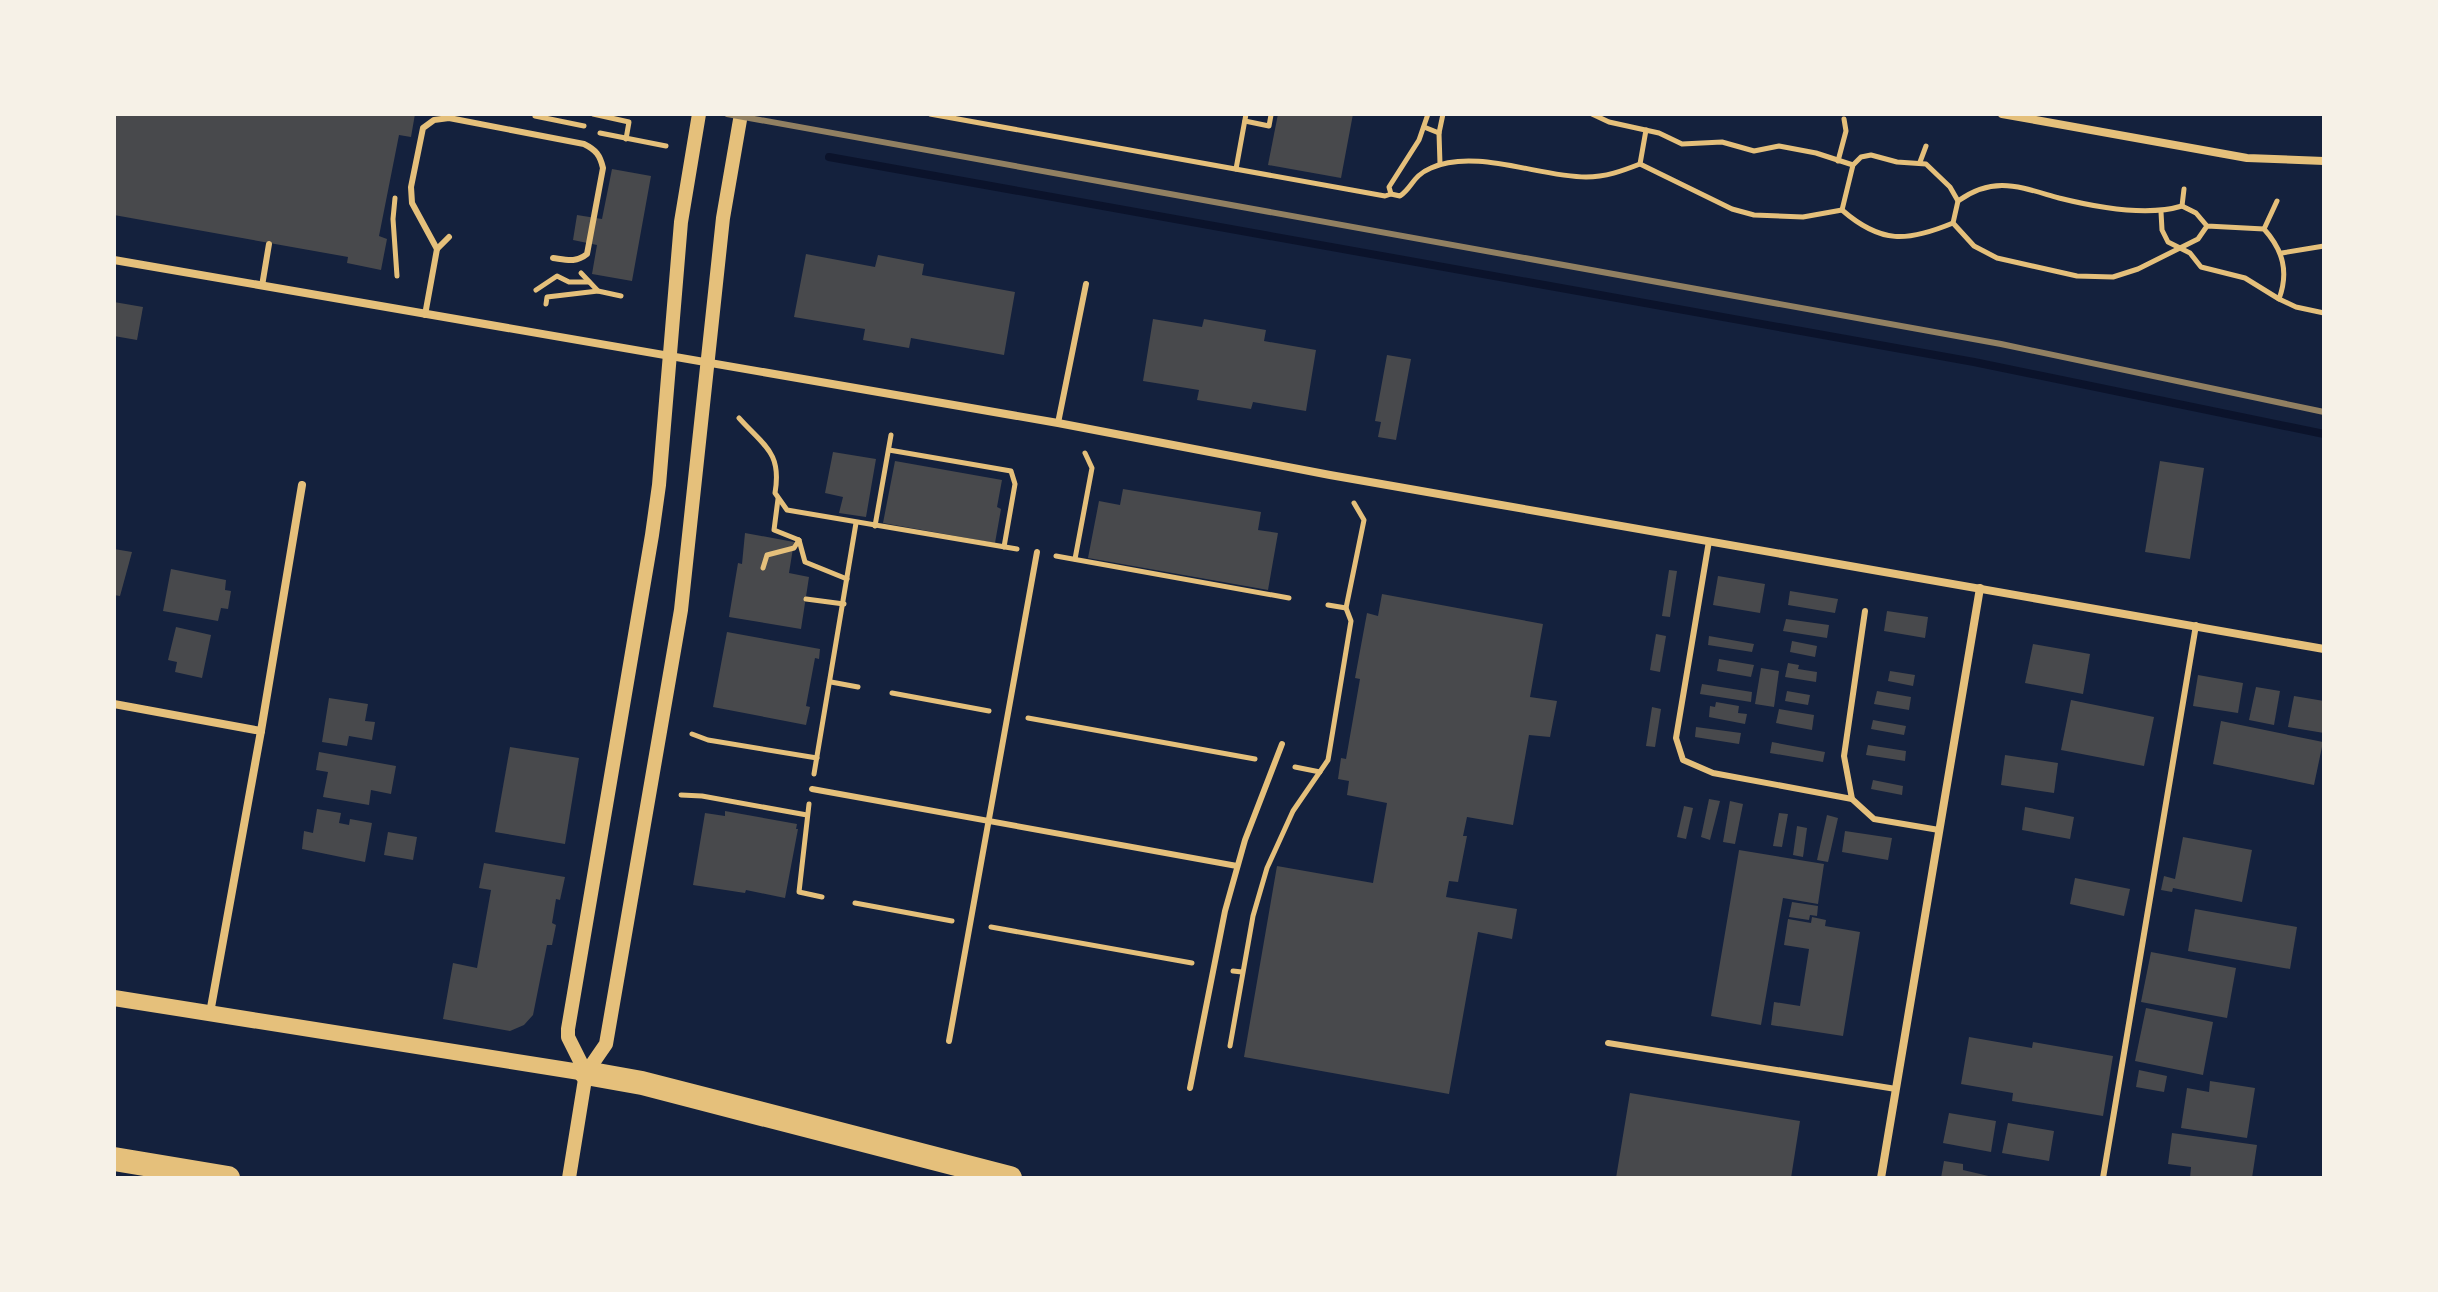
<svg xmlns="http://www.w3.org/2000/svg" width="2438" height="1292" viewBox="0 0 2438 1292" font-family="'Nunito Sans',sans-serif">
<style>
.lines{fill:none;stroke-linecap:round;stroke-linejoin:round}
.stream{stroke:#0b132b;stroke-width:8}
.building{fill:#48494c}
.path{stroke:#e5c07b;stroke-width:5}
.service{stroke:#e5c07b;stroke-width:6}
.minor{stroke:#e5c07b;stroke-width:8}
.tertiary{stroke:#e5c07b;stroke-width:14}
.secondary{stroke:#e5c07b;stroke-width:16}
.motorway{stroke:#e5c07b;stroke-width:24}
.rail{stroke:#918062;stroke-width:6}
</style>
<rect width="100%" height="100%" fill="#14213d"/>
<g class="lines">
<path class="stream" d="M 829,157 L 1974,362 L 2324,434"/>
</g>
<g class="building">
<path d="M 114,114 L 415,114 L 411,137 L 399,135 L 379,236 L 387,239 L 381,270 L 347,263 L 348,257 L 114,215 Z"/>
<path d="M 1278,114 L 1353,114 L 1341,178 L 1268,165 Z"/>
<path d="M 612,169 L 651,176 L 632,281 L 592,274 L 597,245 L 573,240 L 577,215 L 602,219 Z"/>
<path d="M 806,254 L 875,267 L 878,255 L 924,264 L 922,275 L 1015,292 L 1004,355 L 911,338 L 909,348 L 863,340 L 865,329 L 794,317 Z"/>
<path d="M 114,302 L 143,307 L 137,340 L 114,336 Z"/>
<path d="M 1153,319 L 1202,327 L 1204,319 L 1266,330 L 1264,341 L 1316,350 L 1306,411 L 1253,402 L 1251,409 L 1197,400 L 1199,390 L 1143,381 Z"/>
<path d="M 1387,355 L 1411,359 L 1396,440 L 1378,437 L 1381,422 L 1375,421 Z"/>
<path d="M 833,452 L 876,459 L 866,517 L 839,513 L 843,497 L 825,493 Z"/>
<path d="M 895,461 L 1002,480 L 997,507 L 1001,509 L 995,543 L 883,523 Z"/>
<path d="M 2160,461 L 2204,468 L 2190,559 L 2145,552 Z"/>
<path d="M 1123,489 L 1261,512 L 1258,530 L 1278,533 L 1268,590 L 1088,558 L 1099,501 L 1120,505 Z"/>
<path d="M 745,533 L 794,542 L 789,573 L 809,577 L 801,629 L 729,617 L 738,563 L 742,564 Z"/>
<path d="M 114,549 L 132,552 L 120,596 L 114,595 Z"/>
<path d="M 171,569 L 226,580 L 225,590 L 231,591 L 228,609 L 221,608 L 218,621 L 163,611 Z"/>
<path d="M 1669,570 L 1677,571 L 1670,617 L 1662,616 Z"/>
<path d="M 1718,576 L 1765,584 L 1760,613 L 1713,605 Z"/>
<path d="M 1790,591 L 1838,599 L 1835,613 L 1788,605 Z"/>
<path d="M 1382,594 L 1543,624 L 1530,697 L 1557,701 L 1550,737 L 1529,735 L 1513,825 L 1467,817 L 1463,836 L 1467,836 L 1458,882 L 1449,881 L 1446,897 L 1517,909 L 1512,939 L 1478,932 L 1449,1094 L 1244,1057 L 1277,866 L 1373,883 L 1387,803 L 1347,795 L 1349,781 L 1338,779 L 1341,758 L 1346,759 L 1360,679 L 1355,678 L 1367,613 L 1378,616 Z"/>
<path d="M 1887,611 L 1928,617 L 1925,638 L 1884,631 Z"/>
<path d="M 1786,619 L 1829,625 L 1827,638 L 1783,631 Z"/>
<path d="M 176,627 L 211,635 L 202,678 L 175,672 L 177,662 L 168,660 Z"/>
<path d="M 727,632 L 820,649 L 819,659 L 815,658 L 806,706 L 810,707 L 806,725 L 713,707 Z"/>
<path d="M 1656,634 L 1666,636 L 1660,672 L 1650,670 Z"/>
<path d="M 1709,636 L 1754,644 L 1752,652 L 1708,645 Z"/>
<path d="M 1792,641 L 1817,646 L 1815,657 L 1790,652 Z"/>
<path d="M 2033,644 L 2090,654 L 2083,694 L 2025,683 Z"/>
<path d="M 1719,659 L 1754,665 L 1751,677 L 1717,671 Z"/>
<path d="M 1788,663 L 1799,665 L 1798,669 L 1817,672 L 1816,682 L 1785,677 Z"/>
<path d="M 1761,668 L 1779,671 L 1774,707 L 1755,704 Z"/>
<path d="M 1890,671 L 1915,675 L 1913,686 L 1888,681 Z"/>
<path d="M 2198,675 L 2243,683 L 2238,713 L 2193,706 Z"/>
<path d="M 1702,684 L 1752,692 L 1751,702 L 1700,694 Z"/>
<path d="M 2256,687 L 2280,691 L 2274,725 L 2249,720 Z"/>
<path d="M 1787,691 L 1810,695 L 1808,705 L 1785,701 Z"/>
<path d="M 1877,691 L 1911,697 L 1909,710 L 1874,704 Z"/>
<path d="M 2294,696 L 2324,701 L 2324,733 L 2288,727 Z"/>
<path d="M 329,698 L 368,704 L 365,721 L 375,722 L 372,740 L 349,736 L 347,746 L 322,742 Z"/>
<path d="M 2071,700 L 2154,717 L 2144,766 L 2061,750 Z"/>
<path d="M 1716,702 L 1739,706 L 1738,713 L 1747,714 L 1745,724 L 1709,717 L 1710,706 L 1715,707 Z"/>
<path d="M 1652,707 L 1661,709 L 1655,747 L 1646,746 Z"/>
<path d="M 1779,709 L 1814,715 L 1812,730 L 1776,723 Z"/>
<path d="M 1873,720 L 1906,726 L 1904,735 L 1871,729 Z"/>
<path d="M 2221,721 L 2323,742 L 2314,785 L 2213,764 Z"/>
<path d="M 1696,727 L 1741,733 L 1739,744 L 1695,737 Z"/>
<path d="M 1772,742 L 1825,752 L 1823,762 L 1770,753 Z"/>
<path d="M 1868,745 L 1906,751 L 1905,761 L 1866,755 Z"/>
<path d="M 510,747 L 579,758 L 565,844 L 495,832 Z"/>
<path d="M 319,752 L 396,766 L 391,794 L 371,790 L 369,805 L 323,797 L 328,772 L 316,770 Z"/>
<path d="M 2005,755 L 2058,763 L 2054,793 L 2001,785 Z"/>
<path d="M 1873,780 L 1903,786 L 1902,795 L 1871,789 Z"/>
<path d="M 1709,799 L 1720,801 L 1710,840 L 1701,837 Z"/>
<path d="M 1730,801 L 1743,804 L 1735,844 L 1723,842 Z"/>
<path d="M 1684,806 L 1693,808 L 1686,839 L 1677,837 Z"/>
<path d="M 2025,807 L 2074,817 L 2070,839 L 2022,830 Z"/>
<path d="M 317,809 L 341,813 L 339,823 L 349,825 L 350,819 L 372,823 L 365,862 L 302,849 L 304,831 L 313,833 Z"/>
<path d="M 725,811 L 797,824 L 796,829 L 798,829 L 785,898 L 746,890 L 745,893 L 693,885 L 705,813 L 725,816 Z"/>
<path d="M 1779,813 L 1788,814 L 1782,847 L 1773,846 Z"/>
<path d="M 1827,815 L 1838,818 L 1828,862 L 1817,860 Z"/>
<path d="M 1797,826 L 1807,828 L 1803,857 L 1793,855 Z"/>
<path d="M 1845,831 L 1892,838 L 1888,860 L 1842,852 Z"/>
<path d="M 388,832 L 417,837 L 413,860 L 384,855 Z"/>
<path d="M 2183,837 L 2252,850 L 2242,902 L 2173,888 L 2172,892 L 2161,890 L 2164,876 L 2175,879 Z"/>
<path d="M 1739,850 L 1824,864 L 1818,904 L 1783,898 L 1761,1025 L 1711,1016 Z"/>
<path d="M 484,863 L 565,877 L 560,900 L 556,899 L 552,923 L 556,925 L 552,945 L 547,945 L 533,1015 L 524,1025 L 510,1031 L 443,1019 L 453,963 L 477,968 L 491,890 L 479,888 Z"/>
<path d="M 2075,878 L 2130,889 L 2124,916 L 2070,904 Z"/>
<path d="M 1792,902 L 1818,906 L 1817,916 L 1810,915 L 1809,920 L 1789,917 Z"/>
<path d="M 2195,909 L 2297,927 L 2290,969 L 2188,951 Z"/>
<path d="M 1812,917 L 1826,920 L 1825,926 L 1860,932 L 1843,1036 L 1771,1025 L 1774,1002 L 1800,1006 L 1809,949 L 1784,945 L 1788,919 L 1811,923 Z"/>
<path d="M 2151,952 L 2236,968 L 2227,1018 L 2141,1002 Z"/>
<path d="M 2146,1008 L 2213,1022 L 2203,1075 L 2135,1061 Z"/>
<path d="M 1969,1037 L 2032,1048 L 2033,1042 L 2113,1056 L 2103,1116 L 2012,1101 L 2013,1093 L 1961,1084 Z"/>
<path d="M 2139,1070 L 2167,1076 L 2164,1092 L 2136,1087 Z"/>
<path d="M 2210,1081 L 2255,1088 L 2247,1138 L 2181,1128 L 2187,1088 L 2209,1092 Z"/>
<path d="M 1630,1093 L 1800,1121 L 1791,1178 L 1616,1178 Z"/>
<path d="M 1949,1113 L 1996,1121 L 1991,1152 L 1943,1143 Z"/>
<path d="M 2008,1123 L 2054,1131 L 2049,1161 L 2002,1153 Z"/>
<path d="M 2172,1133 L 2257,1145 L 2252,1178 L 2190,1178 L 2191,1167 L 2168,1164 Z"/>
<path d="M 1944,1161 L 1963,1164 L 1963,1170 L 1997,1178 L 1941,1178 Z"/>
</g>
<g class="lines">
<g class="path">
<path d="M 593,114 L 629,122 L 626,139"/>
<path d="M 930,114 L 1385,196 L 1391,194 L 1389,187 L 1419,140 L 1428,114"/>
<path d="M 1592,114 L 1609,122 L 1659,133 L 1682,144 L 1722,142 L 1754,151 L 1779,146 L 1816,153 L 1853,165"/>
<path d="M 535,116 L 584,126"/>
<path d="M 1245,121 L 1269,126 L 1271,115"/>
<path d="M 1424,127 L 1439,133"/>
<path d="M 600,133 L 666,146"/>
<path d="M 1838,161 L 1846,131 L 1844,119"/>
<path d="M 1920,162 L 1926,146"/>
<path d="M 1440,164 L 1439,133 L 1443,114"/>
<path d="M 1640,164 L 1646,130"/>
<path d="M 1236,169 L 1246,114"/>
<path d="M 1391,194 L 1400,196 C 1413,187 1412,176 1431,168 C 1475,148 1540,177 1586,177 C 1606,177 1622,171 1640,164 L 1732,209 L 1754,215 L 1803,217 L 1842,210 C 1881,244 1907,242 1953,223"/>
<path d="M 395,198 L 393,219 L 397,276"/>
<path d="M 2182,206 L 2184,189"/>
<path d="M 1842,210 L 1853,165 L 1861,157 L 1871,155 L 1897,162 L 1926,164 L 1950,187 L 1958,201"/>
<path d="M 2161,212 L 2162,230 L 2168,242 L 2190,253 L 2201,267 L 2245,278 L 2279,299 L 2296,307 L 2324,313"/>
<path d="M 2207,226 L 2196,213 L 2182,206 C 2146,217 2095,207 2059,198 C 2020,187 1994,175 1958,201 L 1953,223 L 1974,246 L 1997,258 L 2077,276 L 2113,277 L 2138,269 L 2198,239 L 2207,226 L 2264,229 C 2283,250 2289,272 2279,299"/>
<path d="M 2264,229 L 2277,201"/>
<path d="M 2282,253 L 2324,246"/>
<path d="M 581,273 L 598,291 L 621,296"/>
<path d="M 536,290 L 557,276 L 569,282 L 589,282"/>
<path d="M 546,304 L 547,297 L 598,291"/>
<path d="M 739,418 C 764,446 782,452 775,493 L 787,510 L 1017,549"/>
<path d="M 889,450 L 1011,471 L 1015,484 L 1004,547"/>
<path d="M 778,499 L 774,530 L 799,540 L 805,562 L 847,579"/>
<path d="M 875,526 L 891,435"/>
<path d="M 1056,556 L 1289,598"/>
<path d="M 1075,559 L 1092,468 L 1085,453"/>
<path d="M 763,568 L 767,555 L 794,548 L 799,540"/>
<path d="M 806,599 L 844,604"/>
<path d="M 1328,605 L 1346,608"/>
<path d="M 831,682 L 858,687"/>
<path d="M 892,693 L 989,711"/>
<path d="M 1028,718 L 1255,759"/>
<path d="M 692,734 L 708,740 L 817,758"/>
<path d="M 1295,767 L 1320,772"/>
<path d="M 814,774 L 856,523"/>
<path d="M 681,795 L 702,796 L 807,815"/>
<path d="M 809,804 L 799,892 L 822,897"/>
<path d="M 855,903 L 952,921"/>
<path d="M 991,927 L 1192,963"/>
<path d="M 1233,971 L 1242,972"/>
<path d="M 1230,1046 L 1253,916 L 1267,868 L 1293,811 L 1328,760 L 1351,621 L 1346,608 L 1364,520 L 1354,503"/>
</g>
<g class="service">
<path d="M 437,249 L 412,203 L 411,187 L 423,128 L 434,120 L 449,118 L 584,144 C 596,150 600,155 603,168 L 587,254 C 576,263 567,260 553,258"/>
<path d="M 262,286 L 269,244"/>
<path d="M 425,315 L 437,249 L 449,237"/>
<path d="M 1058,423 L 1086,284"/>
<path d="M 1709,541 L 1676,738 L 1683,760 L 1713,773 L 1852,799"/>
<path d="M 1865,611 L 1844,756 L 1852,799 L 1874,819 L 1939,830"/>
<path d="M 812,789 L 1237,866"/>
<path d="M 949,1041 L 1037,552"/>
<path d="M 1608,1043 L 1896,1089"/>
<path d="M 1190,1088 L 1225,911 L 1245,840 L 1282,744"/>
<path d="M 2103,1178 L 2196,625"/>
</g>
<g class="minor">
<path d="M 2002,114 L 2247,158 L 2324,161"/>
<path d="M 114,260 L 1058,423 L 1330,475 L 2324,649"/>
<path d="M 114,704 L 261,731"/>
<path d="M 210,1013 L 261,731 L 302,485"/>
<path d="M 1881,1178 L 1980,588"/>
</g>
<g class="tertiary">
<path d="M 586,1073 L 568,1037 L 568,1029 L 652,535 L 659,485 L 681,222 L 699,114"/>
<path d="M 569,1178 L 586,1073 L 606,1044 L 681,610 L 723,218 L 741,114"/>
</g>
<path class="secondary" d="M 114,998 L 586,1073"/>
<g class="motorway">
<path d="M 586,1073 L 642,1083 L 1010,1178"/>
<path d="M 114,1159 L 228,1178"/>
</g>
<path class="rail" d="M 727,114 L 2001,344 L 2324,412"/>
</g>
<rect width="2438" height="1292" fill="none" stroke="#f6f1e7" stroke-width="232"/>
</svg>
